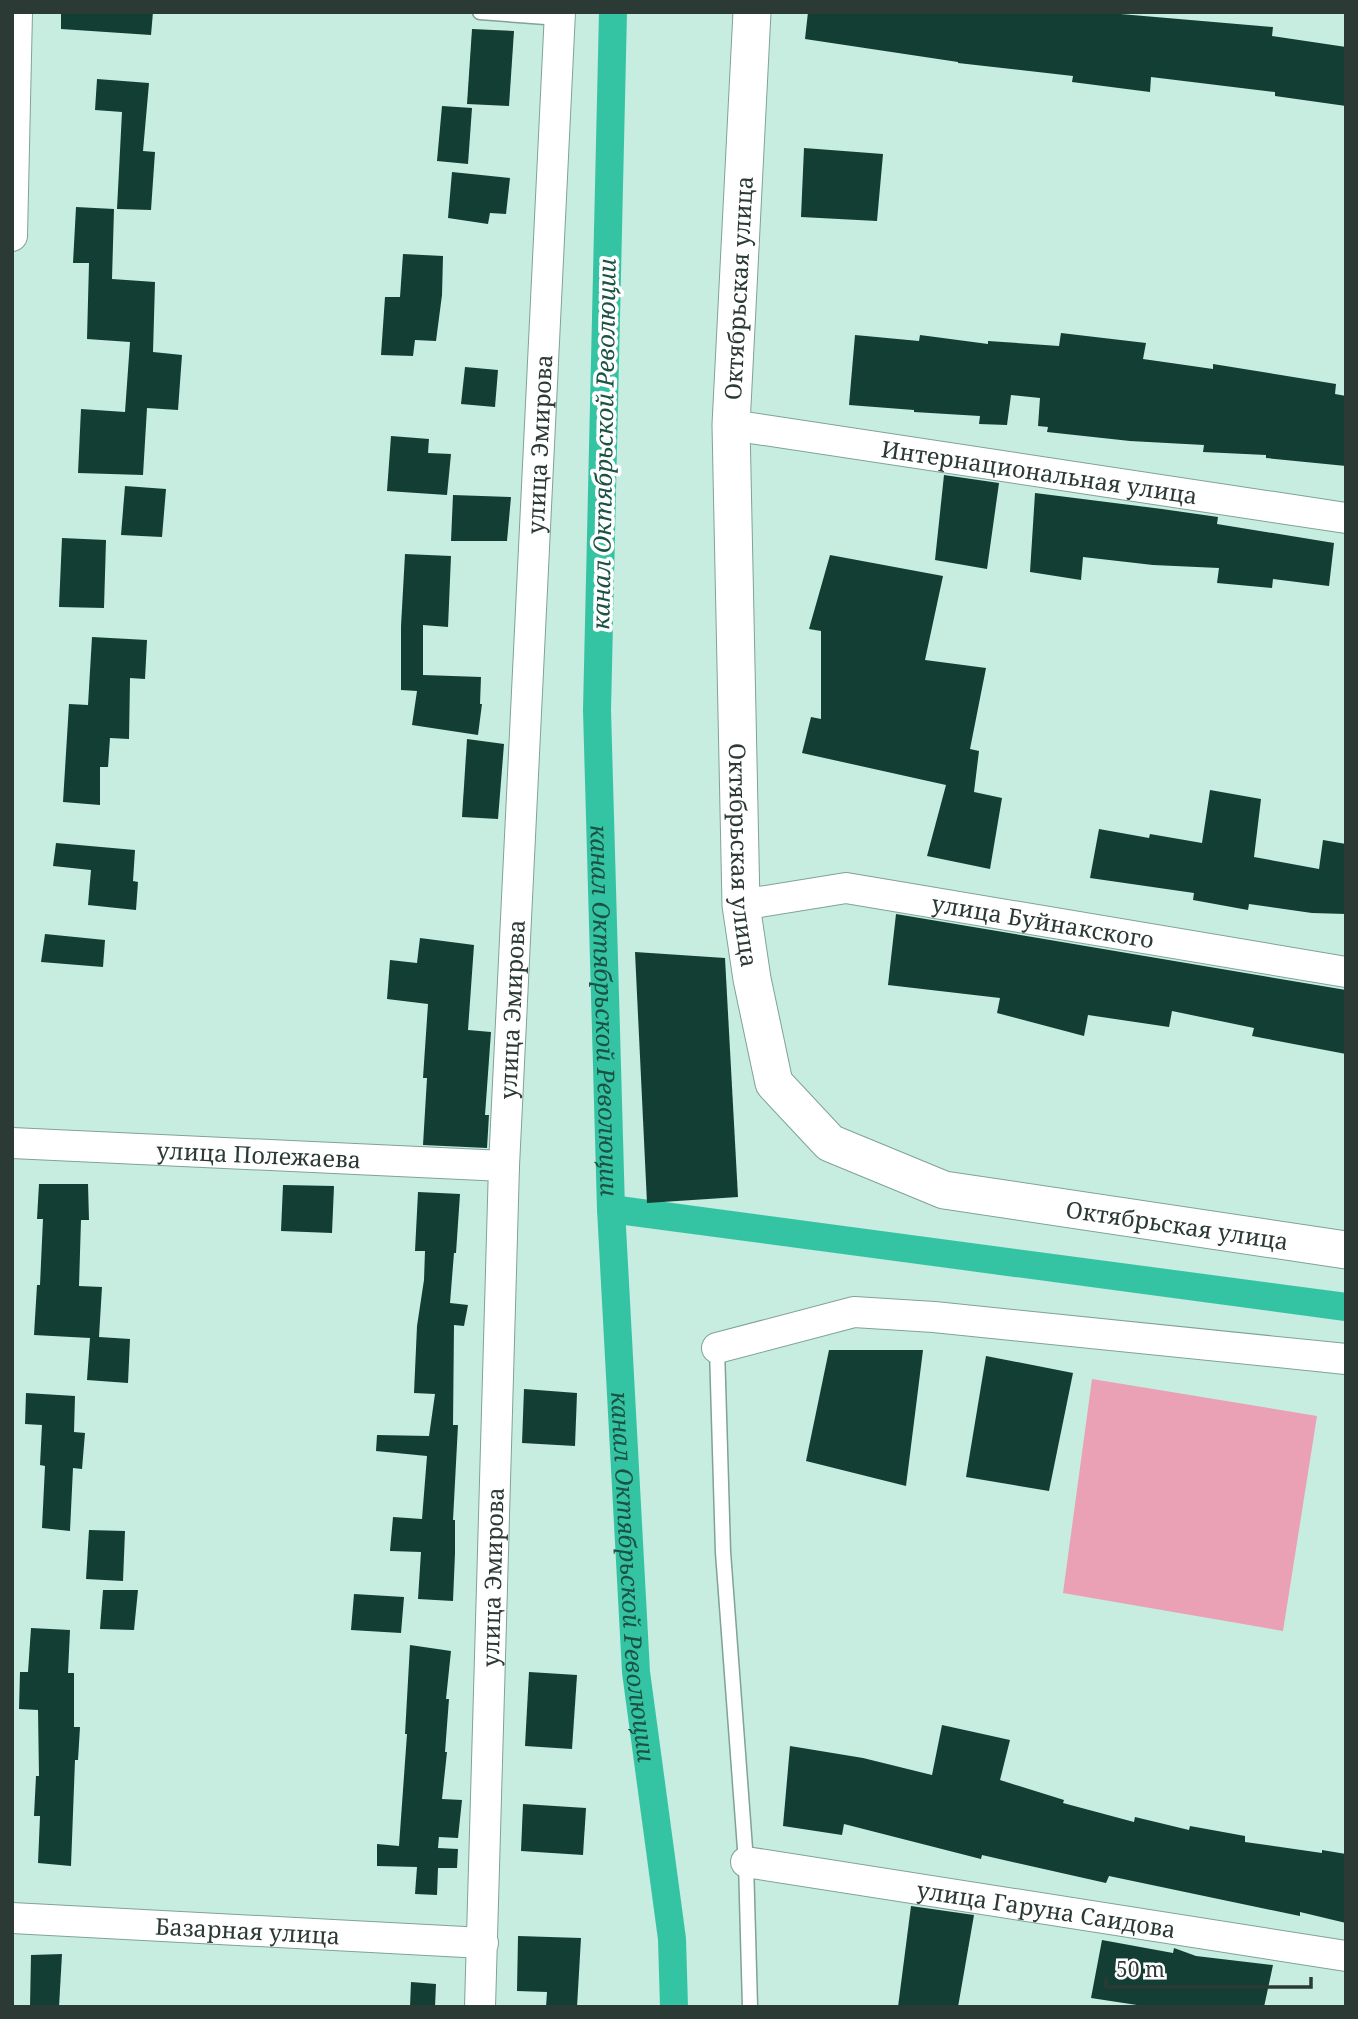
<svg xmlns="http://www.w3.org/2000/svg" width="1358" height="2019" viewBox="0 0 1358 2019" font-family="'Noto Serif',serif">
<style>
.green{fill:#eaa1b6}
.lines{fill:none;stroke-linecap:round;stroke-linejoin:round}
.canal{stroke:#35c4a3;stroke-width:28}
.building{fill:#133e33}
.service-casing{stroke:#80a297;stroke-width:17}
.minor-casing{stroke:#80a297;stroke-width:32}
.tertiary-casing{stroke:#80a297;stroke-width:39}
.service{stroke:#fff;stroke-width:14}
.minor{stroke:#fff;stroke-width:30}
.tertiary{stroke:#fff;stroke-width:37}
.labels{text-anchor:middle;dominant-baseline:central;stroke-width:7;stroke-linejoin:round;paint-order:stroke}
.street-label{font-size:23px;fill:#2b3a35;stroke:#fff}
.water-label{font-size:24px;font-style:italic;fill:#1a5244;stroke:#fff}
</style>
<rect width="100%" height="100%" fill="#c7ece0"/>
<path class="green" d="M 1092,1379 L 1317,1416 L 1283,1631 L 1063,1593 Z"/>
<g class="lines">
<g class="canal">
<path id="s1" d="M 613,12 L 597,710 L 611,1209 L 636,1672 L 672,1939 L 674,2007"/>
<path d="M 611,1209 L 1346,1307"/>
</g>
</g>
<g class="building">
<path d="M 61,12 L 153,12 L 151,35 L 61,29 Z"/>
<path d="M 808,12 L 1097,12 L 1273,27 L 1272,36 L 1346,47 L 1346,106 L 1275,96 L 1275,92 L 1151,77 L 1150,92 L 1072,82 L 1073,76 L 958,63 L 958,62 L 805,39 Z"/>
<path d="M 472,29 L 514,31 L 509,106 L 467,104 Z"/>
<path d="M 97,79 L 149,83 L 143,151 L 155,152 L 151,210 L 117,209 L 122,112 L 95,110 Z"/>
<path d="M 442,106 L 472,108 L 468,164 L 437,161 Z"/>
<path d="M 804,148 L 883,154 L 877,221 L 801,217 Z"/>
<path d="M 452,172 L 510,178 L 506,214 L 490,213 L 488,224 L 448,218 Z"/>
<path d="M 76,207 L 114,209 L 112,279 L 155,282 L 153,352 L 182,355 L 178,410 L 147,408 L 143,475 L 78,473 L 81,409 L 125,412 L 130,342 L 87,339 L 89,263 L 73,263 Z"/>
<path d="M 403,254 L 443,256 L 442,295 L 436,341 L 415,340 L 413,356 L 381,355 L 385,297 L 400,297 Z"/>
<path d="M 1061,333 L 1146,343 L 1143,359 L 1213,369 L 1213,364 L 1336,384 L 1335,394 L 1346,396 L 1346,466 L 1266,458 L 1266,455 L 1203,452 L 1204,445 L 1130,441 L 1047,432 L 1048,427 L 1038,426 L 1040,398 L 1011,395 L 1007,425 L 979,424 L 980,416 L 914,412 L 914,410 L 849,405 L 855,335 L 919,341 L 920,335 L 988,344 L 988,341 L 1059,346 Z"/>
<path d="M 465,367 L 498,370 L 495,407 L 461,404 Z"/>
<path d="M 391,436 L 429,439 L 428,453 L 451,454 L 447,495 L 387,491 Z"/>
<path d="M 944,475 L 999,483 L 987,569 L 935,560 Z"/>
<path d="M 125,486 L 166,489 L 162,537 L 121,535 Z"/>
<path d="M 1035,493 L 1162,509 L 1218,517 L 1217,524 L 1334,543 L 1329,586 L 1273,579 L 1272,588 L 1217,583 L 1219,568 L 1153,565 L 1083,557 L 1081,580 L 1030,572 Z"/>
<path d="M 453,495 L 511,497 L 507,541 L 451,541 Z"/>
<path d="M 62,538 L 106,540 L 104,608 L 59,607 Z"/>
<path d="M 405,554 L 451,556 L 448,627 L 423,625 L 423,675 L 481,677 L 480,704 L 482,704 L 478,735 L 412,725 L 417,691 L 401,690 L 401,626 Z"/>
<path d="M 830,555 L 943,576 L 925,660 L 986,668 L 970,749 L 979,751 L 974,792 L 1002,798 L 990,869 L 927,856 L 946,785 L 802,753 L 811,717 L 821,719 L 821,631 L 809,629 Z"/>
<path d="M 92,637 L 147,640 L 145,679 L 130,678 L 129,739 L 110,738 L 108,767 L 100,767 L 100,805 L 63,802 L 69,704 L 88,705 Z"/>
<path d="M 467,739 L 504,744 L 498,819 L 462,817 Z"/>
<path d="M 1210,790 L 1261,799 L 1254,857 L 1319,869 L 1323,840 L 1346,844 L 1346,914 L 1312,913 L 1249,904 L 1248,910 L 1193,900 L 1194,893 L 1090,878 L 1099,829 L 1149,838 L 1150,834 L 1202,843 Z"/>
<path d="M 56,843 L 135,850 L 133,881 L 138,882 L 136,910 L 88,905 L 91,870 L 53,866 Z"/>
<path d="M 896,914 L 1346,990 L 1346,1054 L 1252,1036 L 1254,1028 L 1172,1011 L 1169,1027 L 1088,1015 L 1084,1036 L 997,1013 L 1000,998 L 888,985 Z"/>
<path d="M 45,934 L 105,940 L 103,967 L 41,962 Z"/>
<path d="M 420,938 L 474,945 L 468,1030 L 491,1032 L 485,1115 L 489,1115 L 487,1148 L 423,1145 L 427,1078 L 423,1078 L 428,1004 L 387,999 L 390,960 L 417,963 Z"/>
<path d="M 635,952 L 725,958 L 738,1197 L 647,1203 Z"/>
<path d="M 39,1184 L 88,1184 L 89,1220 L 81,1220 L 79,1286 L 102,1287 L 99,1337 L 130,1339 L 128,1383 L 87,1380 L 90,1338 L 34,1335 L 37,1285 L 40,1285 L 43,1219 L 37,1219 Z"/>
<path d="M 283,1185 L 334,1186 L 332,1233 L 281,1231 Z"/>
<path d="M 418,1192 L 460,1194 L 456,1253 L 454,1253 L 450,1303 L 468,1305 L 464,1326 L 454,1325 L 453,1425 L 458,1425 L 453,1520 L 455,1520 L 455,1553 L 453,1601 L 418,1599 L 421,1552 L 390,1551 L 393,1517 L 422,1519 L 427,1456 L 376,1451 L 377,1435 L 429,1436 L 435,1394 L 414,1393 L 417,1326 L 424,1280 L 425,1251 L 415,1251 Z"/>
<path d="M 829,1350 L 923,1350 L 906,1486 L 806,1461 Z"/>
<path d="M 986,1356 L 1073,1373 L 1049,1491 L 966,1477 Z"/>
<path d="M 524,1389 L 577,1393 L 575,1446 L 522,1443 Z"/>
<path d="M 26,1393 L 75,1396 L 74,1432 L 85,1433 L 82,1469 L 73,1468 L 70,1531 L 42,1528 L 45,1466 L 40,1465 L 42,1425 L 25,1424 Z"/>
<path d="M 89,1530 L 125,1531 L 123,1581 L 86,1579 Z"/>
<path d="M 103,1590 L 138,1590 L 134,1630 L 100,1629 Z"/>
<path d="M 354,1594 L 404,1597 L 401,1633 L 351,1630 Z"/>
<path d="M 31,1628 L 70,1630 L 68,1673 L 74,1673 L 74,1727 L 80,1727 L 78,1760 L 75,1760 L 71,1866 L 38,1863 L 40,1816 L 34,1816 L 36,1776 L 39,1776 L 38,1710 L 19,1709 L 20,1672 L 28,1672 Z"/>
<path d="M 410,1645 L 451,1651 L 446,1699 L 449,1699 L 445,1752 L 447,1752 L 442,1799 L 462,1800 L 458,1838 L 439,1837 L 438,1848 L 458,1849 L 457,1868 L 438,1868 L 437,1895 L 415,1894 L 417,1867 L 377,1866 L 377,1844 L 399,1846 L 407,1734 L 405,1734 Z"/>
<path d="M 529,1672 L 577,1675 L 572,1749 L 525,1746 Z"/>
<path d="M 942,1725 L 1010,1740 L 1000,1780 L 1064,1800 L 1063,1803 L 1134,1822 L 1135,1817 L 1189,1830 L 1190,1826 L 1245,1836 L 1245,1842 L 1322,1853 L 1322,1850 L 1346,1854 L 1346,1923 L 1300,1912 L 1300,1916 L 1109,1876 L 1106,1883 L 982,1855 L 981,1859 L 844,1824 L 842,1835 L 783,1826 L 790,1746 L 863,1758 L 932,1775 Z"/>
<path d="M 523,1804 L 586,1808 L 583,1855 L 521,1851 Z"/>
<path d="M 911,1906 L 974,1915 L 958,2007 L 898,2007 Z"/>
<path d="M 518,1936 L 581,1938 L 577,2007 L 546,2007 L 547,1992 L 517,1991 Z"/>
<path d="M 1102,1940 L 1173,1953 L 1174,1948 L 1196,1956 L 1273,1965 L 1264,2007 L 1150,2007 L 1091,1998 Z"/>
<path d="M 62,1954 L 59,2007 L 30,2007 L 31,1955 Z"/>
<path d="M 411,1982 L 436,1984 L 435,2007 L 410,2007 Z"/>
</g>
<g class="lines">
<g class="service-casing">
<g id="service">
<path d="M 480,12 L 559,18"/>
<path d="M 717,1348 L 723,1552 L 746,1862 L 750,2007"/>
</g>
</g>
<g class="minor-casing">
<g id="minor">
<path d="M 12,236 L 17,12"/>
<path id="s2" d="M 731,425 L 1346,518"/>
<path id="s3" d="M 741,905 L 846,888 L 1346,972"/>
<path id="s4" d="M 12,1143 L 504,1166"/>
<path d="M 717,1348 L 854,1312 L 934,1317 L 1346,1359"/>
<path id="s5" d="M 746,1862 L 1346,1956"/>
<path id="s6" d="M 12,1918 L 483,1943"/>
<path id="s7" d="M 480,2007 L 504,1166 L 560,12"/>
</g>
</g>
<g class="tertiary-casing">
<g id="tertiary">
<path id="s8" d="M 752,12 L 731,425 L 741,905 L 752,979 L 774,1083 L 830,1143 L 944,1190 L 1346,1250"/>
</g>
</g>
<use href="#service" class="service"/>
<use href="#minor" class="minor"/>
<use href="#tertiary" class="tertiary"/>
</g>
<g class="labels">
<g class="street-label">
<text transform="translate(738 288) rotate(-87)">Октябрьская улица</text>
<text stroke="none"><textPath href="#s7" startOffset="1564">улица Эмирова</textPath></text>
<text stroke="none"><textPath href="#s2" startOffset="312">Интернациональная улица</textPath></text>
<text stroke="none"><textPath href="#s8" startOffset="844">Октябрьская улица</textPath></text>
<text stroke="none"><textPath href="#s3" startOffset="306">улица Буйнакского</textPath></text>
<text stroke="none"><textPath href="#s7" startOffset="998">улица Эмирова</textPath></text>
<text stroke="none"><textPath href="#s4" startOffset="247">улица Полежаева</textPath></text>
<text stroke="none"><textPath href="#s8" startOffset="1516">Октябрьская улица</textPath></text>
<text stroke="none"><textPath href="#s7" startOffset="430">улица Эмирова</textPath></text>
<text stroke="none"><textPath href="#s5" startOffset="304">улица Гаруна Саидова</textPath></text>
<text stroke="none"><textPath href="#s6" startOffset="236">Базарная улица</textPath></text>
</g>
<g class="water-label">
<text transform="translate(603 444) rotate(-89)">канал Октябрьской Революции</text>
<text stroke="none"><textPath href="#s1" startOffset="999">канал Октябрьской Революции</textPath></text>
<text stroke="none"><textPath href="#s1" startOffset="1566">канал Октябрьской Революции</textPath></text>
</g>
</g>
<rect width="1358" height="2019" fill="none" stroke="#2b3a35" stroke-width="28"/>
<path d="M1106 1977v10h205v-10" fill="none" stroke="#2b3a35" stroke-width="3.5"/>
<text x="1116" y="1977" font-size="21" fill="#2b3a35" stroke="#ffffff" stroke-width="5" paint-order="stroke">50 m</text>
</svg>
